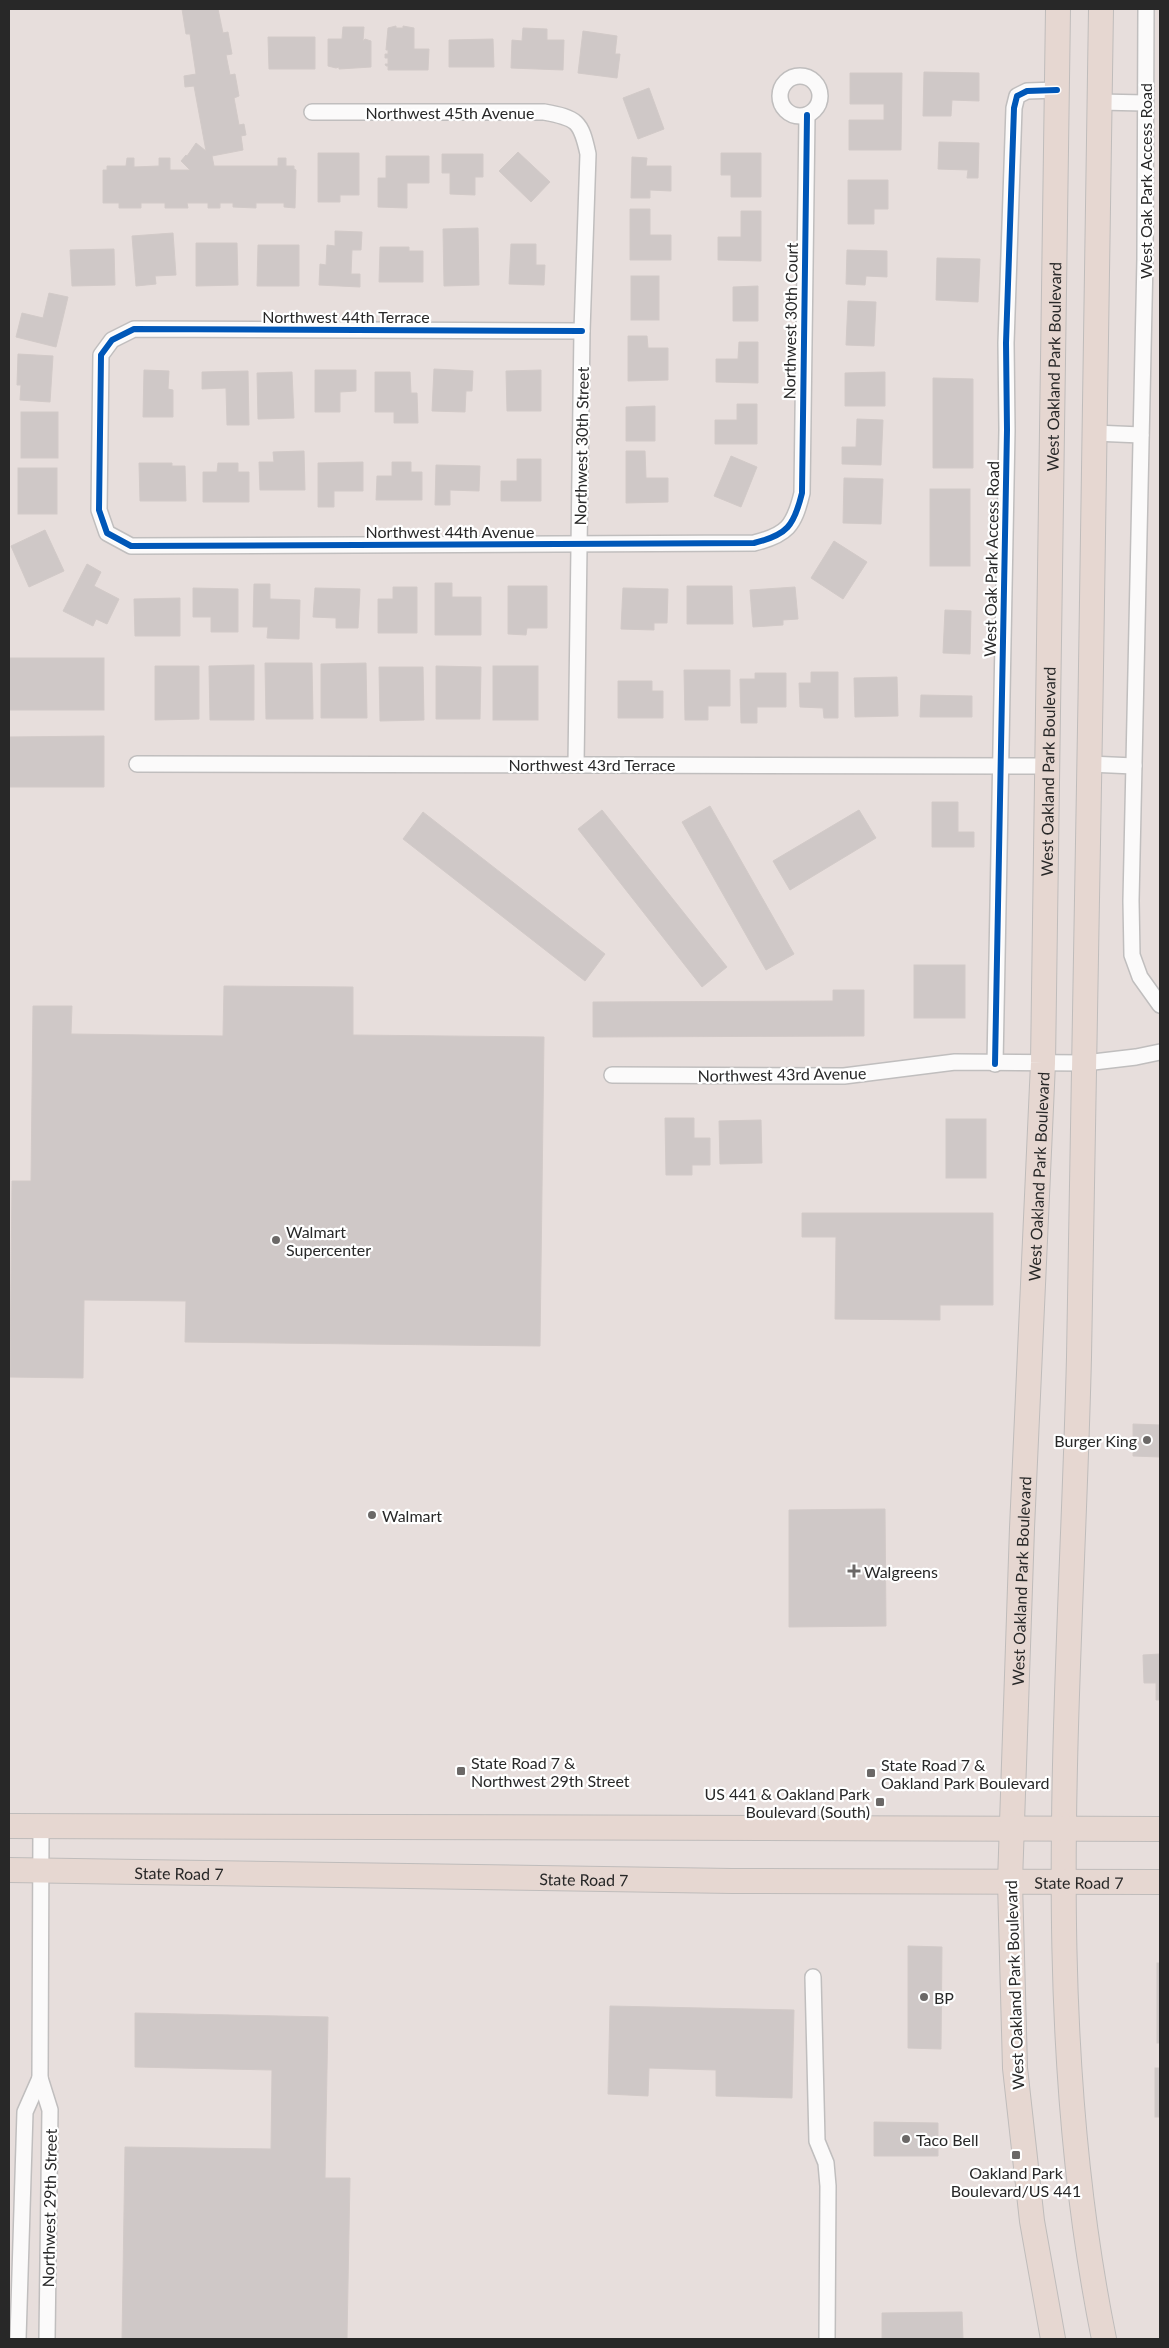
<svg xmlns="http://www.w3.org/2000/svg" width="1169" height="2348" viewBox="0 0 1169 2348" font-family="Lato,sans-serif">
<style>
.building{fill:#cfc8c7;stroke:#d2cac8}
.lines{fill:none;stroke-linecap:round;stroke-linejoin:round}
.minor-casing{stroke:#c0bebe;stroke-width:18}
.primary-casing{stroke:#bfbcbb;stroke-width:26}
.minor{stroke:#fbfafa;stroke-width:15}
.primary{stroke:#e6d7d1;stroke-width:24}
.cycleway-casing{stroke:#fff;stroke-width:9}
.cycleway{stroke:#0057b8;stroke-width:6}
.poi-dot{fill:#6b6867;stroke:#fff;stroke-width:2}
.labels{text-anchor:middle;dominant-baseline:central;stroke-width:4.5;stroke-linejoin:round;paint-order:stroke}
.street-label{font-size:16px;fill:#282828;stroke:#fff}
.poi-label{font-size:16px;fill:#282828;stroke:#fff;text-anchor:start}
</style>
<rect width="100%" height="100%" fill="#e7dedc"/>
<g class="building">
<path d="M 182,9 L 218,9 L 223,33 L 228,32 L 232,54 L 226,55 L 230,75 L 235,74 L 239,96 L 234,98 L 239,125 L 244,124 L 246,135 L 241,136 L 243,150 L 212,156 L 214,166 L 278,166 L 278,158 L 286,158 L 286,166 L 294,166 L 294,169 L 296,170 L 295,208 L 284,207 L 284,203 L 256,203 L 256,208 L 233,207 L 233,203 L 220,203 L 220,208 L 208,208 L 208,203 L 187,203 L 188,208 L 165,208 L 165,203 L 141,203 L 141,208 L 119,208 L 119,203 L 103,203 L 103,170 L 107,170 L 107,166 L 126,166 L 127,158 L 134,158 L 134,167 L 159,166 L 159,158 L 170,158 L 170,170 L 190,170 L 181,161 L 186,155 L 187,156 L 196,143 L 206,151 L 194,86 L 185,87 L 184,76 L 196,74 L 190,34 L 186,34 Z"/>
<path d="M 396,26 L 396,28 L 403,28 L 403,26 L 414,28 L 414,49 L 429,49 L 428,70 L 388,70 L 388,66 L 386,66 L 385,64 L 388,64 L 388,58 L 385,58 L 385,54 L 388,54 L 388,50 L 386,50 L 388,28 Z"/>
<path d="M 343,27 L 364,27 L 363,41 L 365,39 L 371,41 L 371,67 L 339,69 L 339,67 L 336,68 L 328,66 L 328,39 L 342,39 Z"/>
<path d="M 523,28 L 547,29 L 547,40 L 564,40 L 563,70 L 511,68 L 512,40 L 522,41 Z"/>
<path d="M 583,31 L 617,36 L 615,54 L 620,54 L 617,78 L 578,73 Z"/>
<path d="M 268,37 L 315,37 L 315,69 L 269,69 Z"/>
<path d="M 493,39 L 494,67 L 449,67 L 449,40 Z"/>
<path d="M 924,72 L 979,73 L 979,101 L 952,100 L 951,116 L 923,116 Z"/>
<path d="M 850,73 L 902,73 L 901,150 L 849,150 L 849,120 L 884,120 L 884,104 L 850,104 Z"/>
<path d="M 649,88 L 664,129 L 638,139 L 623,98 Z"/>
<path d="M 939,142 L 979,143 L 978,178 L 967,178 L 968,170 L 938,169 Z"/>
<path d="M 518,152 L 550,182 L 531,202 L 499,171 Z"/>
<path d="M 318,153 L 359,153 L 359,195 L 340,195 L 340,202 L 318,202 Z"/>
<path d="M 721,153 L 761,153 L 761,197 L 731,197 L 731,175 L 721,175 Z"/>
<path d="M 442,154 L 483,154 L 483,177 L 475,177 L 475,195 L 450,194 L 450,173 L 442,173 Z"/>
<path d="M 386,156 L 429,156 L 429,183 L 407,183 L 407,208 L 378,207 L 378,178 L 386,178 Z"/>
<path d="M 632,157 L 647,158 L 646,166 L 671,166 L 671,191 L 650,190 L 650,198 L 631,198 Z"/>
<path d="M 848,180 L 888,180 L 888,209 L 874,209 L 874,224 L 848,224 Z"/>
<path d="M 630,209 L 650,209 L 650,235 L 671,235 L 671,260 L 630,260 Z"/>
<path d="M 741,211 L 761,211 L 761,261 L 718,260 L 718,237 L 741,237 Z"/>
<path d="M 478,228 L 479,285 L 444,286 L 443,229 Z"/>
<path d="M 335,231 L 362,232 L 361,250 L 352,250 L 351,274 L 360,274 L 360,287 L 319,285 L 320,264 L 326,265 L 327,245 L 335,246 Z"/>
<path d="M 173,233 L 176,275 L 155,276 L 156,284 L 136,286 L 132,236 Z"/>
<path d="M 196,243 L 237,243 L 238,285 L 196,286 Z"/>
<path d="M 511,244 L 536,244 L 536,265 L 545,265 L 544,285 L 509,284 Z"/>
<path d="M 258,245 L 299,245 L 299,286 L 257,286 Z"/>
<path d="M 380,247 L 409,247 L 409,251 L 423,251 L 423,282 L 379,282 Z"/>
<path d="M 114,249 L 115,285 L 72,286 L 70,250 Z"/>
<path d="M 847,250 L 887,251 L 887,277 L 866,276 L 865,285 L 846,284 Z"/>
<path d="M 937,258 L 980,259 L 978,302 L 936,300 Z"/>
<rect x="631" y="276" width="28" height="44"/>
<path d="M 758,286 L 758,321 L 733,321 L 733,287 Z"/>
<path d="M 49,293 L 68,297 L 56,347 L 16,337 L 22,313 L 43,318 Z"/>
<path d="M 848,301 L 876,302 L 874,346 L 846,345 Z"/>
<path d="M 628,336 L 647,336 L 648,348 L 668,348 L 668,380 L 628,381 Z"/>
<path d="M 739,342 L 758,342 L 758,383 L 716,382 L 716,359 L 738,359 Z"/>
<path d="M 18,354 L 53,356 L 50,402 L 20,400 L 21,385 L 17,385 Z"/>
<path d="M 434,369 L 473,371 L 472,391 L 466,391 L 465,412 L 432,411 Z"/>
<path d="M 144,370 L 169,371 L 168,389 L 173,390 L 173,417 L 143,417 Z"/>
<path d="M 315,370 L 356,370 L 356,391 L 340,392 L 340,412 L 315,412 Z"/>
<path d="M 541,370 L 541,411 L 507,411 L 506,371 Z"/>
<path d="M 248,371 L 249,425 L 227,425 L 226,388 L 202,389 L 202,372 Z"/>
<path d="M 292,372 L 294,418 L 258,419 L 257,373 Z"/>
<path d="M 375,372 L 410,372 L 411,393 L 417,393 L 418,423 L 394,423 L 394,412 L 375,412 Z"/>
<path d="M 885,372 L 885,406 L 845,406 L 845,373 Z"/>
<path d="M 933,378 L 973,379 L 973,468 L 933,468 Z"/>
<path d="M 737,404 L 757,404 L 757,444 L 715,444 L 715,420 L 737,420 Z"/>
<path d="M 655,406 L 655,441 L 626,441 L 626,407 Z"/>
<rect x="21" y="412" width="37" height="46"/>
<path d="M 857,419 L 883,420 L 881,465 L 842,464 L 842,447 L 856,447 Z"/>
<path d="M 304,451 L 305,490 L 260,490 L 259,462 L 274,462 L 273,452 Z"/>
<path d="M 626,451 L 645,451 L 646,478 L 668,478 L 668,502 L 626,503 Z"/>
<path d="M 731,456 L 757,467 L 741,507 L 714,496 Z"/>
<path d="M 517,459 L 541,459 L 541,501 L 501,501 L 501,481 L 517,481 Z"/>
<path d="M 363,462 L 363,491 L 334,491 L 334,507 L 318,507 L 318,463 Z"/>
<path d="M 392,462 L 411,462 L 411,472 L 422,472 L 422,500 L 376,500 L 377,476 L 392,476 Z"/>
<path d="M 139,463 L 172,463 L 172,466 L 185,466 L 186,501 L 140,501 Z"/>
<path d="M 218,463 L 238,463 L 238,472 L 249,472 L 249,502 L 203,502 L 203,472 L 217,472 Z"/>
<path d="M 436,465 L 480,466 L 479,491 L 450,490 L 450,505 L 435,505 Z"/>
<rect x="18" y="468" width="39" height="46"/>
<path d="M 844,478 L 883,479 L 881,524 L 843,523 Z"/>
<rect x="930" y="489" width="40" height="77"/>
<path d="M 45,530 L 64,571 L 29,587 L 11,546 Z"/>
<path d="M 834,541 L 867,562 L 843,599 L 811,578 Z"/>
<path d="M 87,564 L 101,572 L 94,586 L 119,599 L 107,624 L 96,619 L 93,626 L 63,611 Z"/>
<path d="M 435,583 L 452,583 L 452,597 L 481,597 L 481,635 L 435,635 Z"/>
<path d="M 254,584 L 270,584 L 270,599 L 300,600 L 299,639 L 267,638 L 268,627 L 253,627 Z"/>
<path d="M 508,586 L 547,586 L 547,628 L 527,628 L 526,635 L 508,634 Z"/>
<path d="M 687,586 L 732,586 L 733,624 L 687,624 Z"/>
<path d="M 393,587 L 417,587 L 417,633 L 378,633 L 378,599 L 393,599 Z"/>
<path d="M 795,587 L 798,619 L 783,620 L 783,625 L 753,627 L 750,590 Z"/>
<path d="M 193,588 L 238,589 L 238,632 L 211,632 L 211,617 L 193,617 Z"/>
<path d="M 315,588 L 360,589 L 358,628 L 336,628 L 336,618 L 313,617 Z"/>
<path d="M 623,588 L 668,589 L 667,623 L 654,623 L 654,630 L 621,629 Z"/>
<path d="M 180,598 L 180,636 L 135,636 L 134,599 Z"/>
<path d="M 945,610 L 971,611 L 970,654 L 943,653 Z"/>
<rect x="9" y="658" width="95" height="52"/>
<path d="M 265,663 L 312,663 L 313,719 L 266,719 Z"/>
<path d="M 366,663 L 367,718 L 321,718 L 321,664 Z"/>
<path d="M 254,665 L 254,720 L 210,720 L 209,666 Z"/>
<path d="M 155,666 L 199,666 L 199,719 L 155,720 Z"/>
<path d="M 436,666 L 481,667 L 480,719 L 436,719 Z"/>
<rect x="493" y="666" width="45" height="54"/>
<path d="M 379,667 L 423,667 L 424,720 L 380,721 Z"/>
<path d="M 684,670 L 730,670 L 730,706 L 708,706 L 708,720 L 685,720 Z"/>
<path d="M 811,672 L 838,672 L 838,718 L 824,718 L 823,708 L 800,707 L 799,683 L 811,683 Z"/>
<path d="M 755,673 L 786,673 L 786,707 L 757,707 L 757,723 L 741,723 L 740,679 L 755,679 Z"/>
<path d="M 897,677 L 898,716 L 855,717 L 854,678 Z"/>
<path d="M 618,681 L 652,681 L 652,691 L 663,691 L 663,718 L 618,718 Z"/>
<path d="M 921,695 L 972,696 L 972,717 L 920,717 Z"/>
<path d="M 104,736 L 104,787 L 9,787 L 9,737 Z"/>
<path d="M 932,802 L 958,802 L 958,832 L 974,832 L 974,847 L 932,847 Z"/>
<path d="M 710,806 L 794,954 L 766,970 L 682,822 Z"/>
<path d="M 602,810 L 727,967 L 702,987 L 578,829 Z"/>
<path d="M 859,810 L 876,838 L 790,890 L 773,861 Z"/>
<path d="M 423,812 L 605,954 L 585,981 L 403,839 Z"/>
<rect x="914" y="965" width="51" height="53"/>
<path d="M 224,986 L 353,987 L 353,1035 L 544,1037 L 540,1346 L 185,1342 L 186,1301 L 84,1300 L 83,1378 L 10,1377 L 12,1181 L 31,1181 L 33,1006 L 72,1006 L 71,1034 L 223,1036 Z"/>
<path d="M 833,990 L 864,990 L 864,1036 L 593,1037 L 593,1002 L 833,1001 Z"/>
<path d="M 665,1118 L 694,1118 L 694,1138 L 710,1138 L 710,1165 L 692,1165 L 692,1175 L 666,1175 Z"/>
<rect x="946" y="1119" width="40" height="59"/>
<path d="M 761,1120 L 762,1163 L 720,1164 L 719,1121 Z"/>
<path d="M 802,1213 L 993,1213 L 993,1305 L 940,1305 L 940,1320 L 835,1319 L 836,1237 L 802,1237 Z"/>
<path d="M 1133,1424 L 1160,1425 L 1160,1457 L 1133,1456 Z"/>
<path d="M 885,1509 L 886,1626 L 789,1627 L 789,1510 Z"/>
<path d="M 1160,1654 L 1160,1700 L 1156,1700 L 1156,1683 L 1144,1683 L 1143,1655 Z"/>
<path d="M 908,1946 L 942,1947 L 941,2049 L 908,2048 Z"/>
<rect x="1157" y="1963" width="3" height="80"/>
<path d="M 610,2006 L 794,2010 L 792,2098 L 716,2096 L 716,2070 L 649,2068 L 648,2096 L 608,2094 Z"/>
<path d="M 135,2013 L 328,2017 L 325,2178 L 350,2178 L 347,2339 L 122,2339 L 125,2147 L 271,2149 L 272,2070 L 135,2067 Z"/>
<rect x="1155" y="2068" width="5" height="49"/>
<path d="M 874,2122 L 938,2123 L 938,2156 L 874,2156 Z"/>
<path d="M 962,2312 L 963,2339 L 882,2339 L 882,2313 Z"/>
</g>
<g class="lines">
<g class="minor-casing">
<g id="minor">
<path d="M 1146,9 L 1145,259 L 1131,901 L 1132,955 L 1140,977 L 1160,1005"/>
<circle cx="800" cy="96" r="20"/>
<path d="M 1099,102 L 1145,103"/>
<path d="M 312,112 L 544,112 C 577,118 581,121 588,154 L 582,331 L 576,765"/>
<path d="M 582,331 L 134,329 L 112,340 L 101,355 L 99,510 L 107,533 L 131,546 L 754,543 C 787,535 794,526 802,493 L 807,115"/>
<path d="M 1094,433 L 1141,435"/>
<path d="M 137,764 L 1046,766"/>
<path d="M 1089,764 L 1134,766"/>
<path d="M 995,1064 L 1007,430 L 1006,343 L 1014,108 L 1017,96 L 1027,91 L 1057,90"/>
<path d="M 612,1075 L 844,1076 L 955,1062 L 1085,1063 L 1136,1057 L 1160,1052"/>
<path d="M 41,1826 L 40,2078 L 50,2110 L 47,2339"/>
<path d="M 813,1977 L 817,2141 L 826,2163 L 828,2186 L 827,2339"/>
<path d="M 18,2339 L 25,2112 L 40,2078"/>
</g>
</g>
<g class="primary-casing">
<g id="primary">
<path d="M 1101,9 C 1093,458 1089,908 1079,1357 C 1071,1685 1038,2015 1104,2339"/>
<path d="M 9,1826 L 1160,1829"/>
<path id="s1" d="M 9,1870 L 732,1881 L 1160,1882"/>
<path id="s2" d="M 1053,2339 L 1032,2221 L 1015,2068 L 1010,1882 L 1022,1528 L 1043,1063 L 1058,9"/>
</g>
</g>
<use href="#minor" class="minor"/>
<use href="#primary" class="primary"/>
<g class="cycleway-casing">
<g id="cycleway">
<path d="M 582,331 L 134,329 L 112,340 L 101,355 L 99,510 L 107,533 L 131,546 L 754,543 C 787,535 794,526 802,493 L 807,115"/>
<path d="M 995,1064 L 1007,430 L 1006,343 L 1014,108 L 1017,96 L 1027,91 L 1057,90"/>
</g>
</g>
<use href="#cycleway" class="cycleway"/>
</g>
<g class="poi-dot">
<circle cx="276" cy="1240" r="5"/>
<circle cx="1147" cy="1440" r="5"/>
<circle cx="372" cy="1515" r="5"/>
<path d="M851.5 1563.5h5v5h5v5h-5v5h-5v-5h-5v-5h5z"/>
<rect x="456" y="1766" width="10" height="10" rx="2.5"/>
<rect x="866" y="1768" width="10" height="10" rx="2.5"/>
<rect x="875" y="1797" width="10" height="10" rx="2.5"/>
<circle cx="924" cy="1997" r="5"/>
<circle cx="906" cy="2139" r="5"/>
<rect x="1011" y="2150" width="10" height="10" rx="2.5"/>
</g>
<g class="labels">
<g class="street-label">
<text x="450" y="112">Northwest 45th Avenue</text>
<text transform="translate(1145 181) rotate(-90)">West Oak Park Access Road</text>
<text x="346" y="316">Northwest 44th Terrace</text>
<text transform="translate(790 321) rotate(-89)">Northwest 30th Court</text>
<text stroke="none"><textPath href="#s2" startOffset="1976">West Oakland Park Boulevard</textPath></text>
<text transform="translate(581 446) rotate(-89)">Northwest 30th Street</text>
<text x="450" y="531">Northwest 44th Avenue</text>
<text transform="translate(991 559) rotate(-89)">West Oak Park Access Road</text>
<text x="592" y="764">Northwest 43rd Terrace</text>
<text stroke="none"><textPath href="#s2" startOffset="1571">West Oakland Park Boulevard</textPath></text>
<text transform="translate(782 1074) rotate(-1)">Northwest 43rd Avenue</text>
<text stroke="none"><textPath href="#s2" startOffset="1166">West Oakland Park Boulevard</textPath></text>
<text stroke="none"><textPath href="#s2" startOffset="761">West Oakland Park Boulevard</textPath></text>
<text stroke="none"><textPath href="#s1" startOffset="170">State Road 7</textPath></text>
<text stroke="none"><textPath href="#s1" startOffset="575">State Road 7</textPath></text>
<text stroke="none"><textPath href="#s1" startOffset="1070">State Road 7</textPath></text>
<text transform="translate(1014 1985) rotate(-92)">West Oakland Park Boulevard</text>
<text transform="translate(49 2208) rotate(-89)">Northwest 29th Street</text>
</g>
<g class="poi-label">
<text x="286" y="1231">Walmart<tspan x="286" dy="18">Supercenter</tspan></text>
<text x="1137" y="1440" text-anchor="end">Burger King</text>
<text x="382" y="1515">Walmart</text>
<text x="864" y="1571">Walgreens</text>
<text x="471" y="1762">State Road 7 &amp;<tspan x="471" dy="18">Northwest 29th Street</tspan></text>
<text x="881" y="1764">State Road 7 &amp;<tspan x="881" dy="18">Oakland Park Boulevard</tspan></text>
<text x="870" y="1793" text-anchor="end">US 441 &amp; Oakland Park<tspan x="870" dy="18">Boulevard (South)</tspan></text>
<text x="934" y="1997">BP</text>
<text x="916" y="2139">Taco Bell</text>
<text x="1016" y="2172" text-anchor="middle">Oakland Park<tspan x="1016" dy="18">Boulevard/US 441</tspan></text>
</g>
</g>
<rect width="1169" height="2348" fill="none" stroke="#282828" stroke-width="20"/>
</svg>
